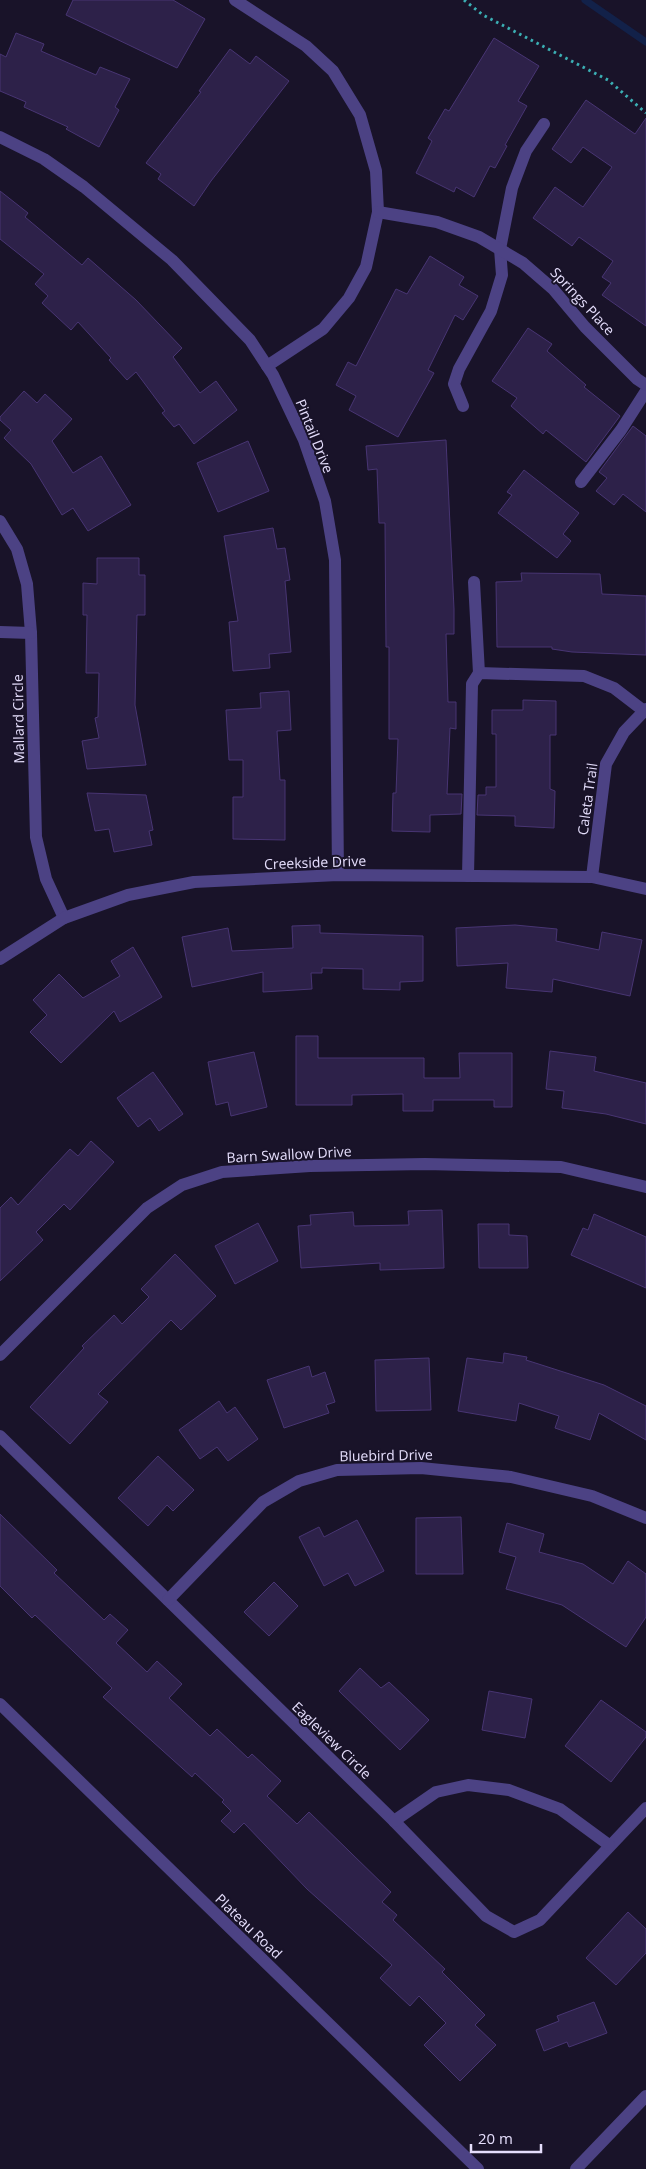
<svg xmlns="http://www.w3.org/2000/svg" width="646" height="2169" viewBox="0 0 646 2169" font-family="'Open Sans',sans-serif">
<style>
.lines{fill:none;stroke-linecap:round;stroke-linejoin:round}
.stream{stroke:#122149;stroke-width:7}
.building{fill:#2d2149;stroke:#483573}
.path{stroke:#3baeb3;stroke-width:3;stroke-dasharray:2.5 4;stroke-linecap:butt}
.service{stroke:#4c4284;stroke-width:12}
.minor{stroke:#4c4284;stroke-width:12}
.tertiary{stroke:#4c4284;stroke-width:12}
.labels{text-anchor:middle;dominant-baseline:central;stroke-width:4;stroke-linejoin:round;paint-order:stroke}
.street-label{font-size:14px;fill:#e5defc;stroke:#191329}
</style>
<rect width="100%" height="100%" fill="#191329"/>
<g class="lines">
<path class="stream" d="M 585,0 L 646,42"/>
</g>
<g class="building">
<path d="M 73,0 L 173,0 L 205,19 L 177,68 L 66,15 Z"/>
<path d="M 16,33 L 44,44 L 41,51 L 96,75 L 100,67 L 130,79 L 115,107 L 119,110 L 99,147 L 66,129 L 68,127 L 24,107 L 26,102 L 0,91 L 0,54 L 6,57 Z"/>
<path d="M 494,38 L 539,66 L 518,101 L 527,106 L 505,145 L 507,146 L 495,168 L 490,166 L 474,197 L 456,187 L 454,192 L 416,173 L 432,141 L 428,138 L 445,109 L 449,111 Z"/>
<path d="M 230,49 L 250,64 L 256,56 L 289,81 L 211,181 L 194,206 L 158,179 L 161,174 L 146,163 L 201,92 L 199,91 Z"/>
<path d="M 586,100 L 635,134 L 646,118 L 646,326 L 602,295 L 611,283 L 602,277 L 613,261 L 579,237 L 572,246 L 533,218 L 555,187 L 583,207 L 612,167 L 583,147 L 571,163 L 552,149 Z"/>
<path d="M 0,191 L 28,213 L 25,217 L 82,265 L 88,258 L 136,300 L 182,348 L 173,357 L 200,393 L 216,381 L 237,410 L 194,444 L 179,424 L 174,427 L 162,413 L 165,411 L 136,372 L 127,380 L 109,360 L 111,358 L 78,322 L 71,330 L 42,303 L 48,296 L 35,284 L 44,274 L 0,239 Z"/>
<path d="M 430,256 L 464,277 L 459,285 L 478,296 L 463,320 L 455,315 L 428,370 L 434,373 L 398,437 L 349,410 L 356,396 L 336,385 L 348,362 L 356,366 L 396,289 L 407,294 Z"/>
<path d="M 528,328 L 552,344 L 547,351 L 586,385 L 584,387 L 620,416 L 586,462 L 546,430 L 543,434 L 511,406 L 517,398 L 492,381 Z"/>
<path d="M 24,391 L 37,403 L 45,394 L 72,419 L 52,441 L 73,473 L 101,456 L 131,505 L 88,531 L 73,508 L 62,515 L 31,464 L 4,438 L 11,430 L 0,420 L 0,417 Z"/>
<path d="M 633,426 L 646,436 L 646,512 L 623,494 L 614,505 L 596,491 L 607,478 L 599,472 Z"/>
<path d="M 446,440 L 454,609 L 454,634 L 446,634 L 448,702 L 456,702 L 456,729 L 450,728 L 447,794 L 462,794 L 461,814 L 430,815 L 430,832 L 392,831 L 393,793 L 396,793 L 398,739 L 389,739 L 389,647 L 386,647 L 385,523 L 379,523 L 377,469 L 368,470 L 366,446 Z"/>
<path d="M 248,441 L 269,491 L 218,512 L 197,463 Z"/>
<path d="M 524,470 L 579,513 L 563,534 L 571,541 L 557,558 L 498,513 L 512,495 L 507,492 Z"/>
<path d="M 273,528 L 277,549 L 285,548 L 290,580 L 285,581 L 291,652 L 269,654 L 270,668 L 233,671 L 229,622 L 238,621 L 224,536 Z"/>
<path d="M 97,558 L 139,558 L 139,575 L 145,575 L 145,615 L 137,615 L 135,705 L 146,765 L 87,769 L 82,741 L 99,738 L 95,718 L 98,717 L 99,673 L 86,673 L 87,615 L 83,615 L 83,583 L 97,584 Z"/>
<path d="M 521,573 L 600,574 L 602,594 L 646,596 L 646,655 L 572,652 L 552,649 L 552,647 L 497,647 L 496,582 L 522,581 Z"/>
<path d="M 289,691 L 291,730 L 277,731 L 280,780 L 285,780 L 285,840 L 233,839 L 233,797 L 243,797 L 243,760 L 229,760 L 226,710 L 261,708 L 260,693 Z"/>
<path d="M 523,700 L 556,701 L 556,735 L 550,735 L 550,789 L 555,791 L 554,828 L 515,826 L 515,816 L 477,815 L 478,795 L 486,795 L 486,787 L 496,787 L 496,734 L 492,734 L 492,710 L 523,710 Z"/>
<path d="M 87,793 L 146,795 L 153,830 L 149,831 L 152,845 L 114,852 L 109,829 L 95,831 Z"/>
<path d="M 320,925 L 320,933 L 423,936 L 423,981 L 400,982 L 400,990 L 363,989 L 363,969 L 322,968 L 322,973 L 311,973 L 312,989 L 263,992 L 263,972 L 192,987 L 182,937 L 228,928 L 232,951 L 293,948 L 292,926 Z"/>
<path d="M 515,925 L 557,929 L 556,941 L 599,950 L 602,932 L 642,940 L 630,996 L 553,979 L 552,992 L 506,988 L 508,963 L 457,966 L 456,928 Z"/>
<path d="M 133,947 L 162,997 L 120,1022 L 114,1011 L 61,1063 L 30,1032 L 47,1015 L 33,1000 L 59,974 L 83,998 L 120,976 L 111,961 Z"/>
<path d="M 296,1036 L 318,1036 L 318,1058 L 424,1058 L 424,1078 L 460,1078 L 459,1053 L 512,1053 L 512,1107 L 494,1107 L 494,1100 L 433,1100 L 433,1111 L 403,1111 L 403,1094 L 352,1095 L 352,1105 L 296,1105 Z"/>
<path d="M 550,1051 L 596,1057 L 594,1071 L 646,1083 L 646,1124 L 606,1114 L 562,1108 L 564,1091 L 546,1089 Z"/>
<path d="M 254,1052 L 267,1107 L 231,1116 L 228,1102 L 216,1105 L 208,1062 Z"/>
<path d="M 153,1072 L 183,1114 L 159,1131 L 150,1118 L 138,1127 L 117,1098 Z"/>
<path d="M 91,1141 L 114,1162 L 70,1210 L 64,1204 L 36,1232 L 43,1240 L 0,1281 L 0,1208 L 11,1197 L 18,1205 L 70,1149 L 78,1156 Z"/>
<path d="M 442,1210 L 444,1268 L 380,1270 L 380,1263 L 301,1268 L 298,1226 L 311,1225 L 310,1215 L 353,1212 L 354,1226 L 409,1225 L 408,1211 Z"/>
<path d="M 594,1214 L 646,1237 L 646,1288 L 571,1255 L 583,1228 L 588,1230 Z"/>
<path d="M 258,1223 L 278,1261 L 235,1284 L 215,1246 Z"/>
<path d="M 478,1224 L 509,1224 L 509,1235 L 527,1236 L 528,1268 L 479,1268 Z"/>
<path d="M 175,1254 L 216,1296 L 181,1330 L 171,1320 L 98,1394 L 108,1402 L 70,1444 L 30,1407 L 84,1348 L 82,1346 L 114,1315 L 122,1324 L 149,1297 L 141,1289 Z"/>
<path d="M 504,1353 L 527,1357 L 526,1360 L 604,1385 L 646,1406 L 646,1440 L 599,1413 L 590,1440 L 555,1428 L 559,1416 L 519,1403 L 516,1421 L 458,1411 L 467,1358 L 503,1363 Z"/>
<path d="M 429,1358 L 431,1410 L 376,1411 L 375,1360 Z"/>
<path d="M 309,1366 L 312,1377 L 325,1372 L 335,1402 L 326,1405 L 329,1413 L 284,1428 L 267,1380 Z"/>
<path d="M 219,1401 L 227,1413 L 235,1407 L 258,1439 L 228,1461 L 217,1447 L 200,1459 L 179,1430 Z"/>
<path d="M 158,1456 L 194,1490 L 173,1511 L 167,1505 L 148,1526 L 118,1498 Z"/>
<path d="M 0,1514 L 57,1570 L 54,1573 L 104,1620 L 110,1614 L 128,1630 L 116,1643 L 147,1672 L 157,1661 L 182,1684 L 169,1698 L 210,1736 L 217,1729 L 248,1758 L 252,1754 L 281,1781 L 267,1796 L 297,1824 L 309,1812 L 391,1892 L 382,1902 L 397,1915 L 393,1920 L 445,1969 L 442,1972 L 485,2015 L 475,2025 L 496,2045 L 460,2081 L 424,2045 L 446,2023 L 419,1996 L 410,2006 L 380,1978 L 392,1965 L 307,1889 L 244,1823 L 234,1833 L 221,1821 L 231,1811 L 222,1802 L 224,1800 L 195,1773 L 192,1777 L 103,1697 L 112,1688 L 35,1615 L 32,1618 L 0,1586 Z"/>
<path d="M 461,1517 L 463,1574 L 416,1574 L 416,1518 Z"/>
<path d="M 357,1520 L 384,1571 L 355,1586 L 348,1573 L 324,1586 L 299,1537 L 319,1527 L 324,1537 Z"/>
<path d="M 507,1523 L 544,1534 L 539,1552 L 583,1564 L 613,1584 L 628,1561 L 646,1574 L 646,1617 L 626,1647 L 562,1605 L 506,1589 L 516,1557 L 499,1552 Z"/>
<path d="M 274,1582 L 298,1606 L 269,1636 L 244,1612 Z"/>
<path d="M 360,1668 L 381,1688 L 389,1682 L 429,1720 L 400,1750 L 339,1691 Z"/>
<path d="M 489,1691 L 532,1699 L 525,1738 L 482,1730 Z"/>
<path d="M 601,1700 L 646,1732 L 646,1737 L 611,1782 L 565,1746 Z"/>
<path d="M 628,1912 L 646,1929 L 646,1953 L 616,1985 L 586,1958 Z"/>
<path d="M 594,2002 L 607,2033 L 569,2047 L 567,2042 L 544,2051 L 536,2030 L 559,2021 L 557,2016 Z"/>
</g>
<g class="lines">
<path class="path" d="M 464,0 L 483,15 L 608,80 L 646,113"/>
<g class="service">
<path d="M 463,406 L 454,384 L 459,369 L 491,311 L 502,275 L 500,249 L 512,188 L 526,151 L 544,124"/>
<path d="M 581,482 L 621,430 L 646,391"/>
<path d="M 474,582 L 479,673"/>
</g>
<g class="minor">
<path d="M 235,0 L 306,46 L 333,71 L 360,115 L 376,171 L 378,212 L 366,267 L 349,298 L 323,329 L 267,366"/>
<path d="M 0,137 L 44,159 L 84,187 L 172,260 L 250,340 L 273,375 L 304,440 L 325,501 L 335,560 L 338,875"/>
<path d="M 378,212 L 437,222 L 479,237 L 523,263 L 553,289 L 585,327 L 637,379 L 646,385"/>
<path d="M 0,521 L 17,549 L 27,584 L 31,633 L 36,837 L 46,879 L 64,918"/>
<path d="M 0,632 L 31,633"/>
<path d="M 468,876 L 472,684 L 479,673 L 584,676 L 614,688 L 644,711"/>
<path d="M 592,877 L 606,764 L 624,732 L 646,709"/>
<path d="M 0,1355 L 147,1208 L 182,1185 L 222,1172 L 310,1166 L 425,1164 L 561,1167 L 646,1187"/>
<path d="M 0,1436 L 394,1821 L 486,1916 L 514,1932 L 540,1920 L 646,1808"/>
<path d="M 168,1600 L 263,1502 L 299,1481 L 337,1470 L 421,1468 L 511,1477 L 592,1496 L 646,1518"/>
<path d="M 394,1821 L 436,1792 L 468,1785 L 509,1790 L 560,1809 L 609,1845"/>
</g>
<g class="tertiary">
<path d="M 0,959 L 64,918 L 128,895 L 194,882 L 338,875 L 592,877 L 646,889"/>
<path d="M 0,1704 L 478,2169"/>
<path d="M 576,2169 L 646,2096"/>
</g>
</g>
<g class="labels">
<g class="street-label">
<text transform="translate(583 301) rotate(47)">Springs Place</text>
<text transform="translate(315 436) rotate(68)">Pintail Drive</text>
<text transform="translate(18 719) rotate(-91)">Mallard Circle</text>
<text transform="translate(587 799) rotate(-82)">Caleta Trail</text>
<text transform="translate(315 862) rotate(-2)">Creekside Drive</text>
<text transform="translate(289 1154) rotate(-3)">Barn Swallow Drive</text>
<text transform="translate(386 1455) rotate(-1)">Bluebird Drive</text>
<text transform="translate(332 1740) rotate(44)">Eagleview Circle</text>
<text transform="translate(249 1926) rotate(44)">Plateau Road</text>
</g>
</g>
<path d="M471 2144v8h70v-8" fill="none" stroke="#e5defc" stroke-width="2.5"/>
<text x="478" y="2144" font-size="15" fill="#e5defc" stroke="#191329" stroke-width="4" paint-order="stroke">20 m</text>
</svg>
